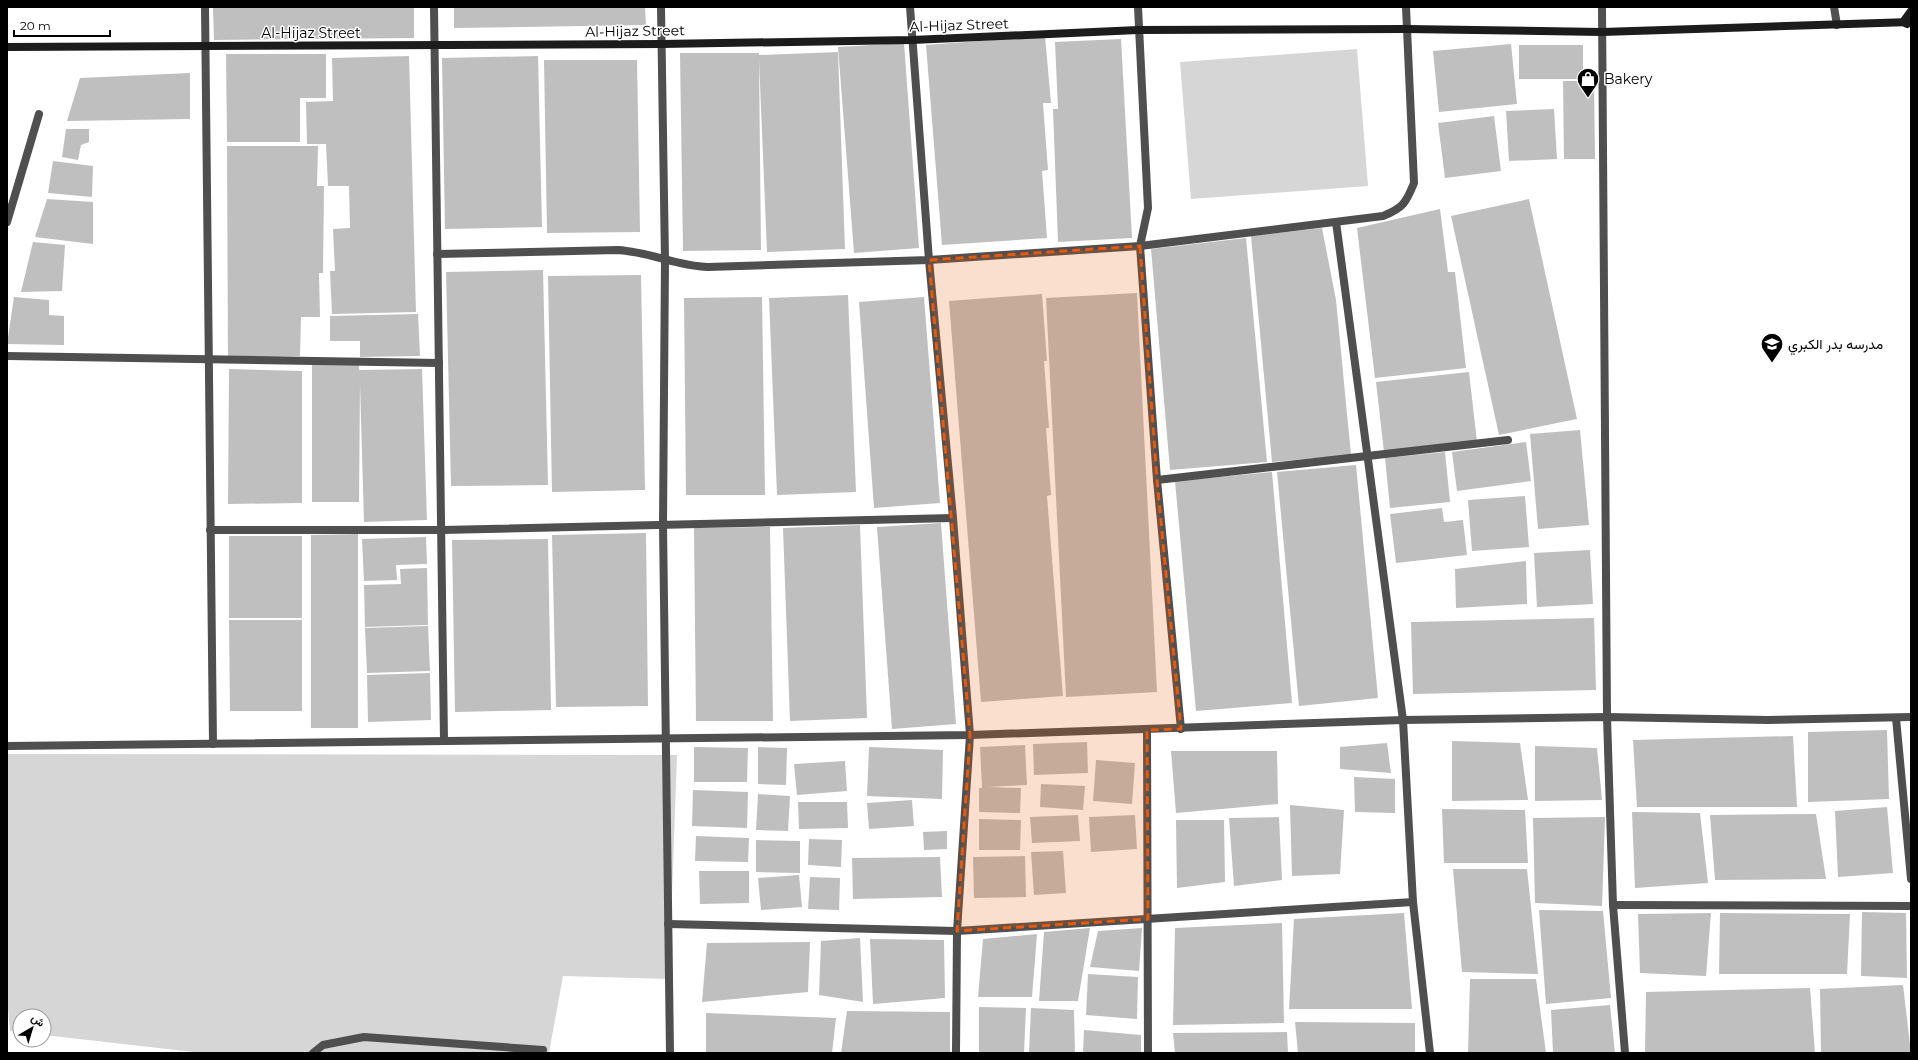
<svg xmlns="http://www.w3.org/2000/svg" width="1918" height="1060" viewBox="0 0 1918 1060" font-family="Montserrat,Vazirmatn,sans-serif">
<style>
.green{fill:#d6d6d6}
.building{fill:#bfbfbf}
.lines{fill:none;stroke-linecap:round;stroke-linejoin:round}
.service{stroke:#4f4f4f;stroke-width:8}
.minor{stroke:#4f4f4f;stroke-width:8}
.secondary{stroke:#1c1c1c;stroke-width:8}
.marked{fill:#e8590c;fill-opacity:0.2;stroke:#e8590c;stroke-width:3;stroke-dasharray:8 5;stroke-linejoin:round}
.labels{text-anchor:middle;dominant-baseline:central;stroke-width:3;stroke-linejoin:round;paint-order:stroke}
.street-label{font-size:14px;fill:#000;stroke:#fff}
.poi-label{font-size:14px;fill:#000;stroke:#fff;text-anchor:start}
</style>
<rect width="100%" height="100%" fill="#fff"/>
<g class="green">
<path d="M 1357,49 L 1368,186 L 1191,199 L 1180,62 Z"/>
<path d="M 7,754 L 677,755 L 669,979 L 563,976 L 549,1053 L 202,1053 L 44,1035 L 44,1016 L 20,1016 L 20,1032 L 10,1031 L 7,999 Z"/>
</g>
<g class="building">
<path d="M 213,7 L 414,7 L 414,38 L 214,40 Z"/>
<path d="M 454,7 L 645,7 L 646,25 L 454,28 Z"/>
<path d="M 1045,36 L 1051,103 L 1043,103 L 1048,170 L 1042,171 L 1047,238 L 942,245 L 926,45 Z"/>
<path d="M 1121,39 L 1132,238 L 1058,242 L 1053,109 L 1058,109 L 1055,42 Z"/>
<path d="M 904,43 L 919,248 L 854,253 L 838,47 Z"/>
<path d="M 1511,44 L 1517,104 L 1439,112 L 1433,51 Z"/>
<rect x="1519" y="45" width="64" height="34"/>
<path d="M 838,52 L 845,249 L 767,252 L 759,60 L 761,250 L 683,251 L 680,53 L 759,53 L 759,55 Z"/>
<path d="M 226,54 L 326,54 L 326,98 L 300,98 L 300,142 L 227,142 Z"/>
<path d="M 409,56 L 416,312 L 332,314 L 330,271 L 335,271 L 333,229 L 350,228 L 349,186 L 328,186 L 326,144 L 307,144 L 306,102 L 333,101 L 332,58 Z"/>
<path d="M 538,56 L 542,227 L 445,229 L 442,58 Z"/>
<path d="M 544,60 L 637,60 L 640,232 L 547,233 Z"/>
<path d="M 190,73 L 190,119 L 67,121 L 80,78 Z"/>
<path d="M 1563,81 L 1594,81 L 1595,159 L 1564,159 Z"/>
<path d="M 1554,109 L 1557,159 L 1509,161 L 1506,111 Z"/>
<path d="M 1494,116 L 1501,171 L 1445,178 L 1438,123 Z"/>
<path d="M 66,129 L 89,129 L 89,142 L 81,145 L 78,160 L 62,157 Z"/>
<path d="M 227,146 L 318,146 L 317,186 L 324,186 L 323,273 L 319,273 L 320,317 L 301,317 L 300,356 L 228,358 Z"/>
<path d="M 53,161 L 93,166 L 92,197 L 48,193 Z"/>
<path d="M 47,199 L 93,202 L 93,244 L 35,237 Z"/>
<path d="M 1529,199 L 1577,419 L 1499,435 L 1451,216 Z"/>
<path d="M 1440,209 L 1448,272 L 1455,272 L 1466,368 L 1375,378 L 1357,228 Z"/>
<path d="M 1322,228 L 1336,300 L 1351,455 L 1272,462 L 1251,236 Z"/>
<path d="M 1246,238 L 1267,462 L 1170,470 L 1151,249 Z"/>
<path d="M 33,242 L 65,245 L 62,291 L 21,292 Z"/>
<path d="M 543,270 L 548,485 L 451,486 L 446,272 Z"/>
<path d="M 641,275 L 645,490 L 552,492 L 548,276 Z"/>
<path d="M 1137,293 L 1157,692 L 1066,697 L 1046,298 Z"/>
<path d="M 1042,294 L 1047,361 L 1044,361 L 1049,428 L 1046,428 L 1051,495 L 1047,496 L 1063,696 L 981,702 L 949,301 Z"/>
<path d="M 848,295 L 856,492 L 777,495 L 769,298 Z"/>
<path d="M 14,297 L 49,300 L 49,315 L 64,316 L 64,345 L 7,344 Z"/>
<path d="M 762,297 L 765,495 L 686,495 L 684,298 Z"/>
<path d="M 924,297 L 940,503 L 874,508 L 859,302 Z"/>
<path d="M 418,314 L 420,356 L 360,357 L 360,341 L 330,341 L 330,316 Z"/>
<path d="M 312,363 L 359,363 L 359,370 L 422,369 L 427,520 L 364,522 L 360,384 L 359,502 L 312,502 Z"/>
<path d="M 229,369 L 302,371 L 302,503 L 228,504 Z"/>
<path d="M 1469,372 L 1477,442 L 1384,452 L 1376,382 Z"/>
<path d="M 1580,430 L 1589,525 L 1538,529 L 1530,434 Z"/>
<path d="M 1526,442 L 1531,481 L 1457,491 L 1452,452 Z"/>
<path d="M 1445,452 L 1450,502 L 1390,508 L 1385,458 Z"/>
<path d="M 1356,465 L 1378,698 L 1299,706 L 1277,472 Z"/>
<path d="M 1272,472 L 1292,703 L 1196,711 L 1175,481 Z"/>
<path d="M 1525,496 L 1529,547 L 1472,551 L 1468,500 Z"/>
<path d="M 1442,508 L 1444,522 L 1463,520 L 1467,555 L 1396,563 L 1390,514 Z"/>
<path d="M 941,523 L 956,724 L 892,729 L 877,527 Z"/>
<path d="M 860,525 L 867,718 L 790,721 L 783,528 Z"/>
<path d="M 770,527 L 773,721 L 696,721 L 694,528 Z"/>
<path d="M 646,533 L 648,706 L 556,707 L 552,535 Z"/>
<path d="M 358,534 L 358,728 L 311,728 L 311,535 Z"/>
<rect x="229" y="536" width="73" height="82"/>
<path d="M 426,537 L 427,564 L 396,565 L 397,580 L 364,581 L 362,539 Z"/>
<path d="M 548,539 L 551,710 L 455,712 L 452,540 Z"/>
<path d="M 1590,550 L 1593,604 L 1537,607 L 1534,553 Z"/>
<path d="M 1526,561 L 1527,604 L 1456,608 L 1455,569 Z"/>
<path d="M 427,568 L 428,625 L 365,627 L 364,585 L 401,584 L 400,569 Z"/>
<path d="M 1594,618 L 1596,690 L 1413,694 L 1411,622 Z"/>
<path d="M 229,620 L 302,620 L 302,711 L 230,711 Z"/>
<path d="M 428,626 L 430,671 L 367,673 L 365,628 Z"/>
<path d="M 430,673 L 431,720 L 368,722 L 367,675 Z"/>
<path d="M 1887,730 L 1889,799 L 1808,802 L 1808,732 Z"/>
<path d="M 1793,736 L 1797,807 L 1637,807 L 1633,740 Z"/>
<path d="M 1452,741 L 1520,743 L 1528,800 L 1452,801 Z"/>
<path d="M 1087,742 L 1088,773 L 1034,775 L 1033,744 Z"/>
<path d="M 1387,743 L 1391,773 L 1340,769 L 1340,747 Z"/>
<path d="M 1025,745 L 1027,785 L 987,787 L 1021,788 L 1020,813 L 979,812 L 979,788 L 982,788 L 980,747 Z"/>
<path d="M 1535,746 L 1597,748 L 1602,800 L 1535,801 Z"/>
<path d="M 694,747 L 748,748 L 747,782 L 694,782 Z"/>
<path d="M 758,747 L 787,748 L 786,785 L 758,784 Z"/>
<path d="M 869,747 L 943,750 L 942,799 L 867,796 Z"/>
<path d="M 1171,751 L 1277,751 L 1278,804 L 1176,813 Z"/>
<path d="M 1096,760 L 1135,763 L 1132,804 L 1093,801 Z"/>
<path d="M 845,761 L 847,791 L 797,795 L 794,764 Z"/>
<path d="M 1354,777 L 1395,779 L 1395,813 L 1355,812 Z"/>
<path d="M 1041,784 L 1085,786 L 1083,810 L 1040,807 Z"/>
<path d="M 693,790 L 748,792 L 747,828 L 692,826 Z"/>
<path d="M 758,794 L 790,796 L 788,831 L 756,830 Z"/>
<path d="M 912,800 L 914,826 L 869,829 L 867,803 Z"/>
<path d="M 798,802 L 847,802 L 848,828 L 799,829 Z"/>
<path d="M 1290,805 L 1344,810 L 1340,874 L 1292,876 Z"/>
<path d="M 1887,807 L 1893,873 L 1838,877 L 1835,811 Z"/>
<path d="M 1442,809 L 1525,810 L 1528,863 L 1444,863 Z"/>
<path d="M 1632,812 L 1700,813 L 1708,883 L 1635,888 Z"/>
<path d="M 1816,814 L 1826,879 L 1715,880 L 1710,815 Z"/>
<path d="M 1078,815 L 1080,841 L 1032,843 L 1030,817 Z"/>
<path d="M 1135,815 L 1137,849 L 1091,852 L 1089,817 Z"/>
<path d="M 1279,817 L 1282,880 L 1234,886 L 1229,818 Z"/>
<path d="M 1605,817 L 1602,906 L 1535,903 L 1533,818 Z"/>
<path d="M 979,819 L 1021,820 L 1020,850 L 979,850 Z"/>
<path d="M 1176,820 L 1224,820 L 1225,882 L 1177,888 Z"/>
<path d="M 947,831 L 947,849 L 924,850 L 923,832 Z"/>
<path d="M 696,836 L 749,838 L 748,862 L 695,861 Z"/>
<path d="M 809,839 L 842,840 L 841,867 L 808,865 Z"/>
<path d="M 756,840 L 800,841 L 800,873 L 756,872 Z"/>
<path d="M 1063,851 L 1066,893 L 1034,895 L 1031,852 Z"/>
<path d="M 1025,856 L 1026,897 L 974,898 L 973,857 Z"/>
<path d="M 940,857 L 942,897 L 853,899 L 852,858 Z"/>
<path d="M 1453,869 L 1527,869 L 1538,974 L 1462,972 Z"/>
<path d="M 699,871 L 749,871 L 749,903 L 700,904 Z"/>
<path d="M 799,875 L 802,907 L 761,910 L 758,878 Z"/>
<path d="M 810,877 L 840,878 L 839,910 L 808,909 Z"/>
<path d="M 1539,910 L 1603,911 L 1611,998 L 1546,1004 Z"/>
<path d="M 1862,912 L 1906,913 L 1907,978 L 1861,976 Z"/>
<path d="M 1404,913 L 1412,1009 L 1289,1009 L 1294,919 Z"/>
<path d="M 1711,913 L 1706,976 L 1640,973 L 1638,914 Z"/>
<path d="M 1720,913 L 1850,914 L 1847,974 L 1719,974 Z"/>
<path d="M 1282,923 L 1284,1023 L 1173,1025 L 1175,928 Z"/>
<path d="M 1090,928 L 1078,1001 L 1039,1001 L 1044,932 Z"/>
<path d="M 1142,928 L 1139,971 L 1090,967 L 1098,931 Z"/>
<path d="M 1037,934 L 1032,997 L 978,997 L 983,939 Z"/>
<path d="M 860,938 L 863,1002 L 819,995 L 821,941 Z"/>
<path d="M 870,939 L 944,940 L 945,998 L 873,1004 Z"/>
<path d="M 810,942 L 808,992 L 702,1002 L 707,943 Z"/>
<path d="M 1088,974 L 1138,977 L 1137,1019 L 1086,1015 Z"/>
<path d="M 1470,979 L 1536,979 L 1546,1053 L 1468,1053 Z"/>
<path d="M 1903,985 L 1911,1053 L 1821,1053 L 1820,989 Z"/>
<path d="M 1810,988 L 1815,1053 L 1645,1053 L 1646,992 Z"/>
<path d="M 1610,1005 L 1615,1053 L 1553,1053 L 1551,1010 Z"/>
<path d="M 979,1007 L 1026,1008 L 1024,1053 L 979,1053 Z"/>
<path d="M 1031,1008 L 1074,1010 L 1075,1053 L 1029,1053 Z"/>
<path d="M 847,1011 L 950,1012 L 950,1053 L 841,1053 Z"/>
<path d="M 706,1013 L 836,1018 L 832,1053 L 706,1053 Z"/>
<path d="M 1295,1022 L 1415,1023 L 1415,1053 L 1298,1053 Z"/>
<path d="M 1084,1030 L 1141,1035 L 1141,1053 L 1083,1053 Z"/>
<path d="M 1287,1032 L 1288,1053 L 1175,1053 L 1173,1033 Z"/>
</g>
<g class="lines">
<g class="service">
<path d="M 7,222 L 39,114"/>
<path d="M 313,1053 L 323,1045 L 364,1037 L 543,1050"/>
</g>
<g class="minor">
<path d="M 205,7 L 213,744"/>
<path d="M 434,7 L 444,741"/>
<path d="M 661,7 L 665,260 L 663,525 L 670,1053"/>
<path d="M 910,7 L 929,260 L 953,518 L 970,735 L 957,931 L 956,1053"/>
<path d="M 1138,7 L 1148,208 L 1140,246 L 1157,480 L 1181,729"/>
<path d="M 1602,7 L 1607,717 L 1613,905 L 1625,1053"/>
<path d="M 1834,7 L 1837,25"/>
<path d="M 1336,222 L 1403,720 L 1413,902 L 1430,1053"/>
<path d="M 437,254 L 618,250 C 650,252 677,266 708,267 L 929,260 L 1140,246 L 1383,216 C 1403,208 1406,203 1414,183 L 1406,7"/>
<path d="M 7,356 L 439,363"/>
<path d="M 1157,480 L 1508,440"/>
<path d="M 210,530 L 442,530 L 953,518"/>
<path d="M 1896,718 L 1911,879"/>
<path d="M 1147,730 L 1148,1053"/>
<path d="M 7,746 L 970,735 L 1403,720 L 1607,717 L 1768,720 L 1911,717"/>
<path d="M 1613,905 L 1911,906"/>
<path d="M 668,924 L 957,931 L 1413,902"/>
</g>
<g class="secondary">
<path d="M 1907,24 L 1903,22 L 1911,11"/>
<path d="M 7,47 L 662,44 L 912,40 L 1138,30 L 1407,29 L 1602,32 L 1911,22"/>
</g>
</g>
<path class="marked" d="M 1140,246 L 1157,480 L 1181,729 L 1147,730 L 1148,919 L 957,931 L 970,735 L 929,260 Z"/>
<defs>
<g id="shop-pin" transform="scale(1.15)"><path d="M0 17L-7.5 6A9.5 9.5 0 1 1 7.5 6Z" fill="#000" stroke="#fff"/><path d="M-5-2.5h2.3a2.7 3.5 0 0 1 5.4 0H5L5.5 6h-11ZM-1.5-2.5h3a1.5 2.3 0 0 0-3 0Z" fill="#fff"/></g>
<g id="school-pin" transform="scale(1.15)"><path d="M0 17L-7.5 6A9.5 9.5 0 1 1 7.5 6Z" fill="#000" stroke="#fff"/><path d="M0-5L7-2L0 1L-7-2ZM-4 1L0 2.5L4 1V4Q0 6-4 4Z" fill="#fff"/></g>
</defs>
<g fill-rule="evenodd">
<use href="#shop-pin" x="1588" y="79"/>
<use href="#school-pin" x="1772" y="344"/>
</g>
<g class="labels">
<g class="street-label">
<text transform="translate(959 25) rotate(-2)">Al-Hijaz Street</text>
<text transform="translate(635 31) rotate(-1)">Al-Hijaz Street</text>
<text x="311" y="33">Al-Hijaz Street</text>
</g>
<g class="poi-label">
<text x="1604" y="79">Bakery</text>
<text x="1788" y="344">مدرسه بدر الكبري</text>
</g>
</g>
<rect width="1918" height="1060" fill="none" stroke="#000000" stroke-width="16"/>
<g transform="translate(32 1028) rotate(38)"><circle r="19" fill="#ffffff" stroke="#999999"/>
<path d="M0-3L7 15L0 10L-7 15Z" fill="#000000"/>
<text y="-6" font-size="11" font-weight="bold" text-anchor="middle" fill="#000000">ش</text>
</g>
<path d="M14 30v6h96v-6" fill="none" stroke="#000000" stroke-width="2"/>
<text x="20" y="30" font-size="12" fill="#000000" stroke="#ffffff" stroke-width="3" paint-order="stroke">20 m</text>
</svg>
